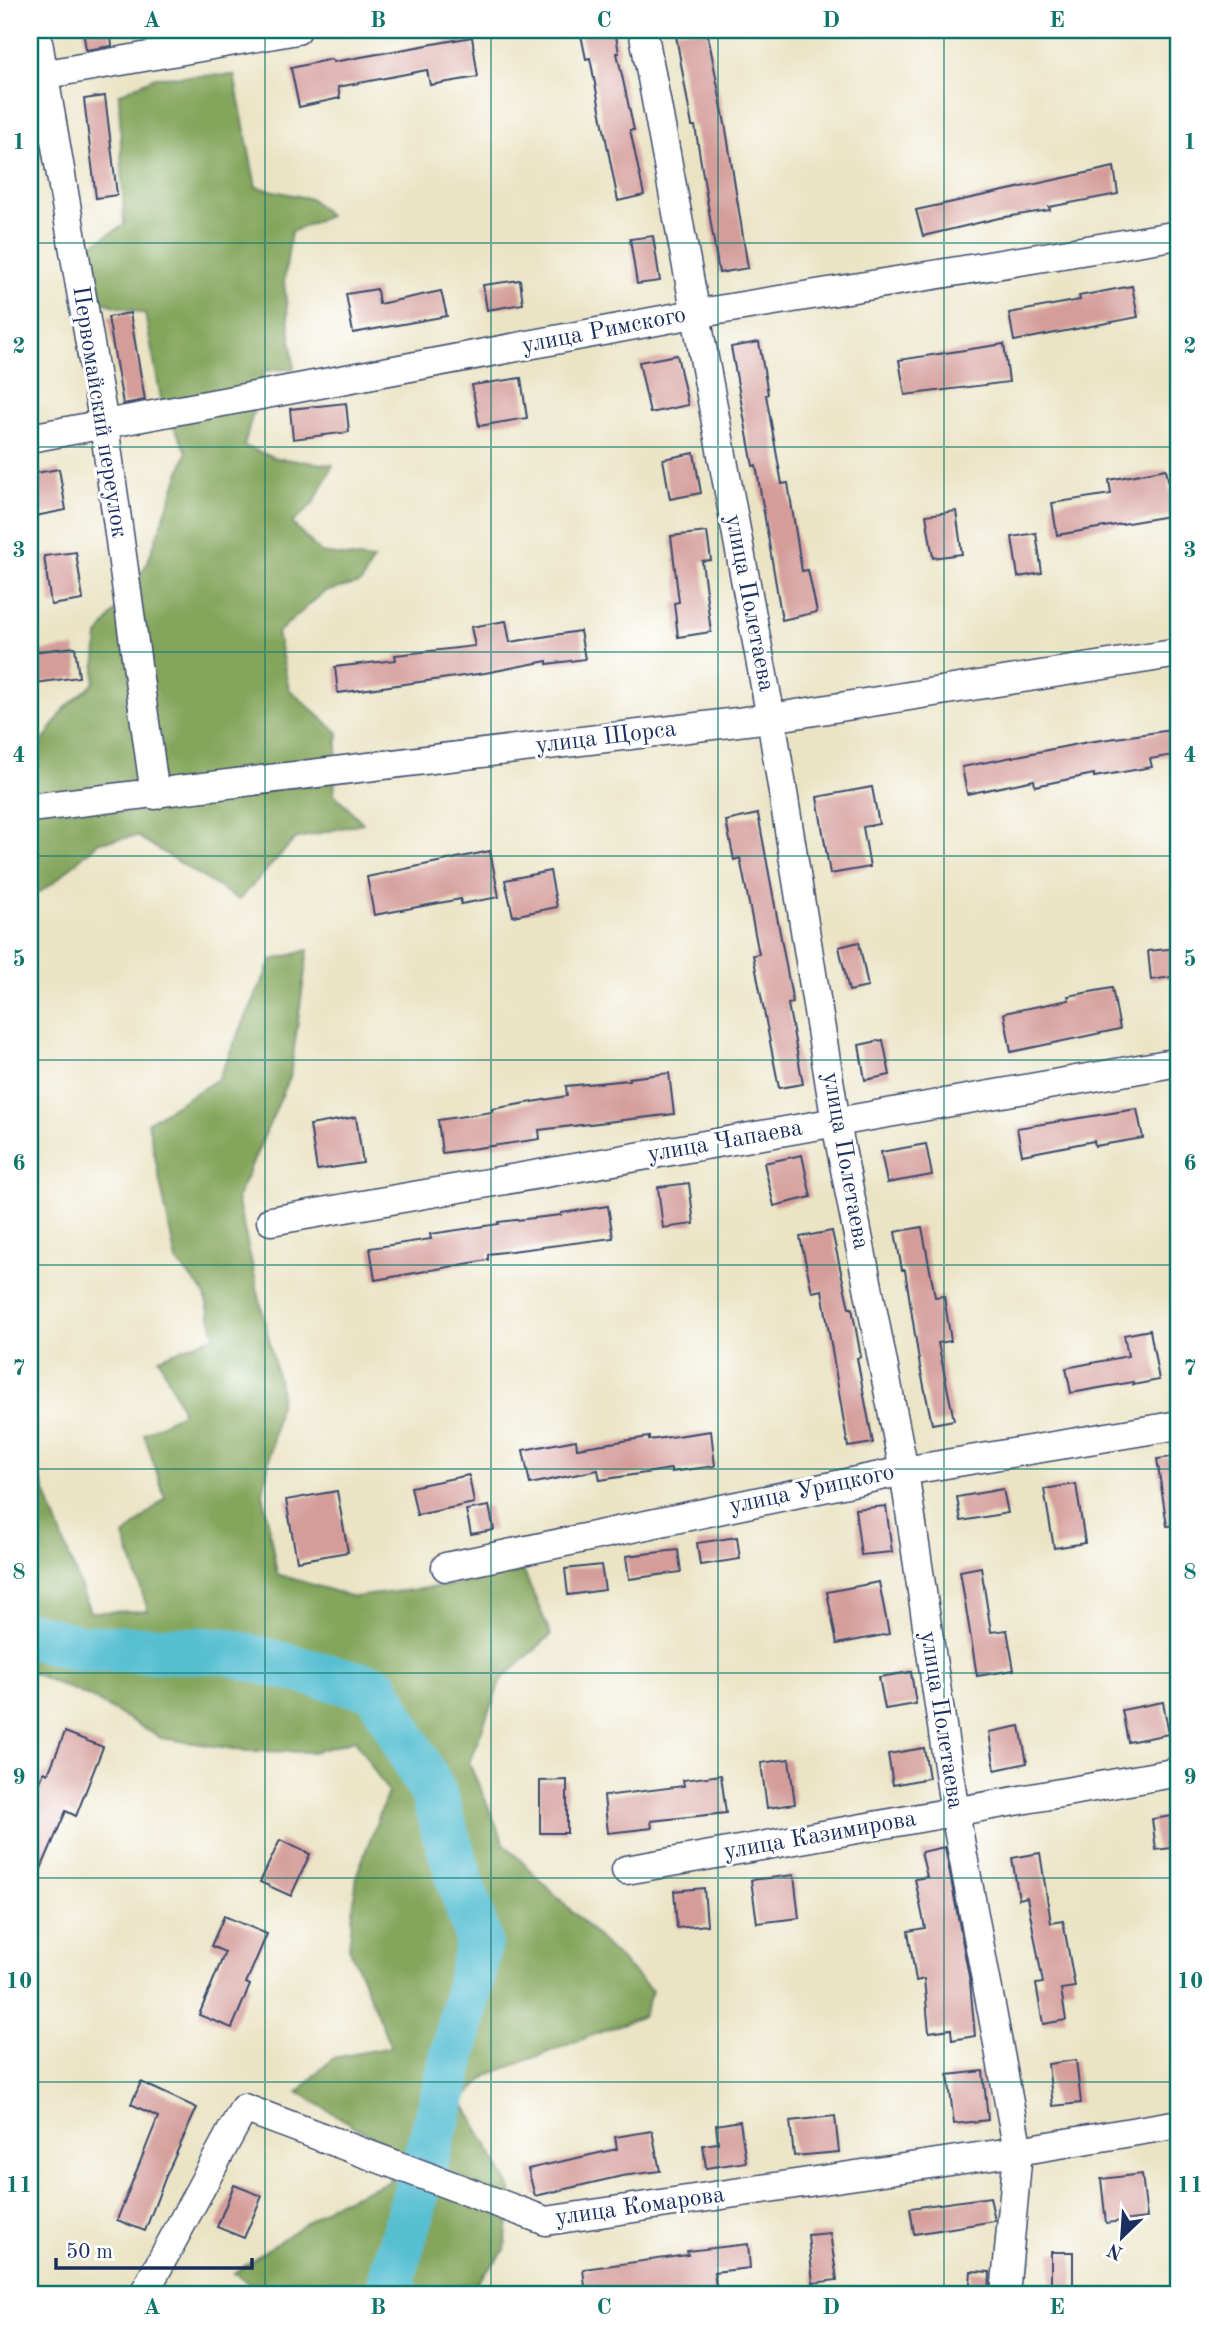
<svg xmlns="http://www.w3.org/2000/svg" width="1209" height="2325" viewBox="0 0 1209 2325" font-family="'Old Standard TT',serif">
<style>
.forest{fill:#83a65b;stroke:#4f6a5c;stroke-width:2}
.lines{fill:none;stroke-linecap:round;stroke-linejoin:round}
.river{stroke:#56bfd2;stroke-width:47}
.building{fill:#d49d9a}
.street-casing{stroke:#3a4a6d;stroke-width:31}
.street{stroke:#fff;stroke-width:28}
.grid{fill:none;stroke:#0f766e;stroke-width:2;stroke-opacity:0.55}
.labels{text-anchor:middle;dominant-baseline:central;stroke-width:6;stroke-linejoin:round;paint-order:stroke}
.street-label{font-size:24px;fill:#1b2f5e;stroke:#fff}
.neatline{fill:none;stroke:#0f766e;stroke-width:2.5}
.grid-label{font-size:23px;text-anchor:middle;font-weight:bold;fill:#0f766e}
</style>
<rect width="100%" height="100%" fill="#fff"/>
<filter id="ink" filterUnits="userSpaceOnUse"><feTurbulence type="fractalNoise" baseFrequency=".0143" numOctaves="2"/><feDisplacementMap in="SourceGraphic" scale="14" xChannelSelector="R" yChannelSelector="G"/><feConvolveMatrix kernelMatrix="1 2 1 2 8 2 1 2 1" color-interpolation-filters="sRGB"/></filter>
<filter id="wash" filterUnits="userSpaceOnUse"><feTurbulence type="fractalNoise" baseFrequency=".00686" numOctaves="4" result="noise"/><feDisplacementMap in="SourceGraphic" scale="28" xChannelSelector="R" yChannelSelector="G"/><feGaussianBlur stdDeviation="1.57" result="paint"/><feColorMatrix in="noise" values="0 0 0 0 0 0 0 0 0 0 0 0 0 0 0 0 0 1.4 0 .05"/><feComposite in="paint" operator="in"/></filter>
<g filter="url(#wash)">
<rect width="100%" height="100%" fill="#eae4c5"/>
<g class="forest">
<path d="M 234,75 L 256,187 L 311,199 L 329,216 L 291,232 L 284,282 L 294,368 L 264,371 L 244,446 L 275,458 L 333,465 L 313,504 L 292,523 L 321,553 L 373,560 L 361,583 L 324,592 L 277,633 L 289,689 L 338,733 L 334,794 L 363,823 L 295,839 L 239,900 L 137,836 L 99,842 L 52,884 L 30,898 L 30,761 L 65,708 L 94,683 L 98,636 L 147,564 L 187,452 L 162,404 L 145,314 L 95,300 L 91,245 L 124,225 L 119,94 L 155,77 Z"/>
<path d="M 308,950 L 290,1077 L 237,1198 L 281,1393 L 263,1493 L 277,1574 L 353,1597 L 461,1584 L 523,1570 L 551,1635 L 501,1680 L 469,1763 L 505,1845 L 652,1991 L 643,2016 L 488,2075 L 462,2100 L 511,2189 L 505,2250 L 466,2295 L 268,2295 L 234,2273 L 331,2205 L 390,2181 L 381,2142 L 298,2092 L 333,2058 L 391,2047 L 349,1947 L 357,1874 L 388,1792 L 355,1740 L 314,1752 L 248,1751 L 161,1738 L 90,1697 L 30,1672 L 30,1451 L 90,1612 L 148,1611 L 124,1536 L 165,1498 L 144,1434 L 183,1412 L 159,1358 L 215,1336 L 204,1292 L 176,1261 L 148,1122 L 218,1079 L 272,960 Z"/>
</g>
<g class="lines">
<path class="river" d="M 30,1635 L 79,1648 L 224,1651 L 377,1689 L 433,1793 L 479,1942 L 445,2092 L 391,2280 L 396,2295"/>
</g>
<g id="blocks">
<g class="building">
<path d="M 83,30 L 110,30 L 112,46 L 86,50 Z"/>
<path d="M 580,30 L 615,30 L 619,53 L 617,53 L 634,130 L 630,130 L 644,195 L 618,201 L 590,58 L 586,59 Z"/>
<path d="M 675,30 L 707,30 L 726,129 L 748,268 L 719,273 L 695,126 L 692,126 Z"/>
<path d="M 472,37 L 478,77 L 430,85 L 427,70 L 338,87 L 340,98 L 299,107 L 291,68 L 332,59 L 333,62 Z"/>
<path d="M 105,96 L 117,195 L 96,198 L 84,99 Z"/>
<path d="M 1114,167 L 1118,194 L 1049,207 L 1050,210 L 999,218 L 923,236 L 916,210 Z"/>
<path d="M 653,236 L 660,281 L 637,284 L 630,239 Z"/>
<path d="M 520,280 L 523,304 L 487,310 L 483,285 Z"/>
<path d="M 1132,286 L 1138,317 L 1014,341 L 1009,313 L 1080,300 L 1079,296 Z"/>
<path d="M 377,289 L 379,304 L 441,291 L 447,316 L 353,333 L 346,294 Z"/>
<path d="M 130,313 L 145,400 L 123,404 L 108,317 Z"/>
<path d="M 759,342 L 768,394 L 766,395 L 782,484 L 788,483 L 802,571 L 808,570 L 817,612 L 782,620 L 756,465 L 753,466 L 731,347 Z"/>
<path d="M 1004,344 L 1009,382 L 905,395 L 899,360 Z"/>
<path d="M 677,355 L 688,405 L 650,413 L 639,362 Z"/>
<path d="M 521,378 L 527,418 L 479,426 L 472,385 Z"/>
<path d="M 346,403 L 349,432 L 293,439 L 290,409 Z"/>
<path d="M 694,453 L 701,493 L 670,499 L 663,459 Z"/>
<path d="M 59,469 L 66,510 L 30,517 L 30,474 Z"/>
<path d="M 1166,469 L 1175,515 L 1057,535 L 1052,503 L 1111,494 L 1109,480 Z"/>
<path d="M 956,511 L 962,554 L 933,558 L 926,515 Z"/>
<path d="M 707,532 L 711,560 L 702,561 L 711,632 L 678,637 L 674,603 L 679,602 L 671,536 Z"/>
<path d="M 1036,533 L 1042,573 L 1018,577 L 1012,537 Z"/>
<path d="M 76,552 L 83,600 L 51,605 L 44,556 Z"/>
<path d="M 506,621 L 510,642 L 580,631 L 585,659 L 547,664 L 547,661 L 485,673 L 338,693 L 335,667 L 396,660 L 395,655 L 475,646 L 471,627 Z"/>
<path d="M 75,647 L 79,677 L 35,683 L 31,652 Z"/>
<path d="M 1179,729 L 1179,754 L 1150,759 L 1152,767 L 1094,777 L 1094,774 L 1035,786 L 1034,780 L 967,794 L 962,767 L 1088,742 Z"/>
<path d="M 872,787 L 879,824 L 863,827 L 870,867 L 830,874 L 817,797 Z"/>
<path d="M 758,814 L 793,1003 L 788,1004 L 803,1084 L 779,1088 L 753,955 L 759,954 L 740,858 L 734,860 L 726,821 Z"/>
<path d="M 490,851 L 499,897 L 461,904 L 461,899 L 374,915 L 367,877 Z"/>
<path d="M 550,871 L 557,907 L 513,916 L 505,880 Z"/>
<path d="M 859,942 L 868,987 L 849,991 L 839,947 Z"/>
<path d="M 1179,948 L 1179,976 L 1151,980 L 1148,951 Z"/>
<path d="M 1112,988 L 1120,1029 L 1011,1052 L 1004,1013 L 1069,1000 L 1068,996 Z"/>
<path d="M 883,1040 L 890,1075 L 865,1080 L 859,1045 Z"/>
<path d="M 669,1073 L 674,1114 L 539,1130 L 540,1139 L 442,1153 L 438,1120 L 492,1112 L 492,1109 L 567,1096 L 566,1086 L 629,1080 L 629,1078 Z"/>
<path d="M 1137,1109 L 1143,1138 L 1095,1146 L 1094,1141 L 1022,1155 L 1017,1128 Z"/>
<path d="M 356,1117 L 363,1163 L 317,1170 L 310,1125 Z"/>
<path d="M 926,1144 L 932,1175 L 887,1183 L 881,1152 Z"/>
<path d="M 802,1155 L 811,1197 L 774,1206 L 764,1163 Z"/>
<path d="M 689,1183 L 694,1224 L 663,1228 L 658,1187 Z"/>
<path d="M 608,1206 L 613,1238 L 488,1254 L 488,1260 L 375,1280 L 370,1248 L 431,1239 L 430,1234 L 499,1224 L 498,1222 L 561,1215 L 561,1213 Z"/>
<path d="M 922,1227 L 935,1297 L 944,1296 L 951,1341 L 938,1343 L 954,1420 L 932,1424 L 920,1367 L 905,1270 L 902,1270 L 895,1232 Z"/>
<path d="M 832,1231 L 849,1308 L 852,1308 L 861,1357 L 857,1358 L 873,1443 L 848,1447 L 822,1290 L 812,1292 L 800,1237 Z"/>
<path d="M 1150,1330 L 1159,1380 L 1133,1385 L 1133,1382 L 1071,1393 L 1066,1368 L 1128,1356 L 1124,1335 Z"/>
<path d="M 711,1431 L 715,1466 L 671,1472 L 671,1469 L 600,1480 L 598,1470 L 530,1484 L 523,1450 L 576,1440 L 577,1448 L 649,1437 L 649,1440 Z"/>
<path d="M 1179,1456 L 1179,1525 L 1167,1526 L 1157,1459 Z"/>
<path d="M 469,1475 L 474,1503 L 417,1515 L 411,1487 Z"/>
<path d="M 1076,1484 L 1085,1543 L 1054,1548 L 1044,1489 Z"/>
<path d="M 1003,1489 L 1008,1513 L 961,1521 L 957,1497 Z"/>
<path d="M 337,1491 L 348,1552 L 297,1561 L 286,1500 Z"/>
<path d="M 489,1506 L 494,1530 L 471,1534 L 466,1510 Z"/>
<path d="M 886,1506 L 892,1552 L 861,1555 L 855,1509 Z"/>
<path d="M 737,1537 L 740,1559 L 700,1565 L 697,1543 Z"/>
<path d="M 678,1550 L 681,1572 L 629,1579 L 626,1556 Z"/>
<path d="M 601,1565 L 605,1590 L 568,1595 L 565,1569 Z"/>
<path d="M 981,1567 L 991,1632 L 1007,1630 L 1014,1670 L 977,1676 L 960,1571 Z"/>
<path d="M 879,1582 L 889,1634 L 837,1644 L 827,1592 Z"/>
<path d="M 911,1672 L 916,1704 L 885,1709 L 879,1677 Z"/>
<path d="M 1163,1702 L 1169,1734 L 1128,1742 L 1122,1710 Z"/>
<path d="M 1020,1726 L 1027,1763 L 995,1770 L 989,1732 Z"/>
<path d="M 65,1732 L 103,1747 L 76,1816 L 66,1811 L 30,1894 L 30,1806 L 44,1772 L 48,1774 Z"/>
<path d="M 924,1748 L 929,1778 L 893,1785 L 888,1754 Z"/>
<path d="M 789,1759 L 795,1804 L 767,1808 L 761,1763 Z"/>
<path d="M 721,1775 L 726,1813 L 651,1821 L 652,1828 L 608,1833 L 604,1796 L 684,1786 L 683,1780 Z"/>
<path d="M 567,1780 L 567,1833 L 540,1833 L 540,1781 Z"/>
<path d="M 1179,1815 L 1179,1847 L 1156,1850 L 1152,1819 Z"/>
<path d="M 280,1840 L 310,1854 L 291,1896 L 260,1882 Z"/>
<path d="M 945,1847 L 970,1982 L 975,2036 L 952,2040 L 951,2029 L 929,2032 L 924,1979 L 916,1981 L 908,1931 L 925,1928 L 915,1879 L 927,1877 L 921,1852 Z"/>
<path d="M 1040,1853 L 1051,1923 L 1063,1921 L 1075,1987 L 1061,1989 L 1066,2020 L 1043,2024 L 1036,1984 L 1043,1983 L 1027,1897 L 1019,1899 L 1012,1858 Z"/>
<path d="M 794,1875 L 799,1918 L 757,1923 L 751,1880 Z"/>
<path d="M 704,1888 L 707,1925 L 677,1928 L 674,1891 Z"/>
<path d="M 224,1916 L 267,1934 L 246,1983 L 250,1985 L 232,2028 L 199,2015 L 225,1952 L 211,1946 Z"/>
<path d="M 1076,2060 L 1081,2103 L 1053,2106 L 1048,2064 Z"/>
<path d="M 983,2071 L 988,2120 L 954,2124 L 948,2075 Z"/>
<path d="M 141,2082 L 197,2108 L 166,2176 L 145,2231 L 117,2220 L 158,2117 L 131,2104 Z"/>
<path d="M 835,2116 L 839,2152 L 794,2156 L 790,2121 Z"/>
<path d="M 740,2121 L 746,2162 L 706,2168 L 703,2145 L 718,2143 L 716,2125 Z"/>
<path d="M 652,2131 L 660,2171 L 622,2176 L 535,2196 L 528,2169 L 617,2149 L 615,2137 Z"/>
<path d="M 1142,2174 L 1147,2218 L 1106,2223 L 1101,2179 Z"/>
<path d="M 234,2185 L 262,2196 L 244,2238 L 217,2227 Z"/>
<path d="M 990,2197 L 995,2221 L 914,2234 L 910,2208 Z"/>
<path d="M 830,2233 L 837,2280 L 813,2283 L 808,2235 Z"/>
<path d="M 748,2244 L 750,2268 L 714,2272 L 717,2295 L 586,2295 L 583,2269 L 688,2255 L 687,2251 Z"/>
<rect x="1051" y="2252" width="22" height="36"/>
<path d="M 971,2271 L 990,2272 L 989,2295 L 969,2295 Z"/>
</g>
</g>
</g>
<g filter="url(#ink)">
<use href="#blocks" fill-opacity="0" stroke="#3a4a6d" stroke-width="2"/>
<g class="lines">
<g class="street-casing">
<g id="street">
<path d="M 36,30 L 104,425 L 155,795"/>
<path d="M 643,30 L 771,718 L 836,1123 L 904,1471 L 955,1813 L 1018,2151 L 1005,2295"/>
<path d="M 30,77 L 297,30"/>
<path d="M 30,438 L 694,314 L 1179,235"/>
<path d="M 30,808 L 771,718 L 1179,653"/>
<path d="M 271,1221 L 1179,1062"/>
<path d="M 446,1567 L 904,1471 L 1179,1425"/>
<path d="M 626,1870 L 1179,1772"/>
<path d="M 143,2295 L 244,2108 L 546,2221 L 1018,2151 L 1179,2124"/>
</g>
</g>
<use href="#street" class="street"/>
</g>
</g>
<path class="grid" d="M 265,30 L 265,2295M 491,30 L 491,2295M 718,30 L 718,2295M 944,30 L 944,2295M 30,243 L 1179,243M 30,447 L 1179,447M 30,652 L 1179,652M 30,856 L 1179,856M 30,1060 L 1179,1060M 30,1265 L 1179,1265M 30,1469 L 1179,1469M 30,1673 L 1179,1673M 30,1878 L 1179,1878M 30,2082 L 1179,2082"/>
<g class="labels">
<g class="street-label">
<text transform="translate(604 331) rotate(-11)">улица Римского</text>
<text transform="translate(99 412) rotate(81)">Первомайский переулок</text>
<text transform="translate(749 603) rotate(79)">улица Полетаева</text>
<text transform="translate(606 738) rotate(-7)">улица Щорса</text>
<text transform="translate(725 1142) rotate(-10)">улица Чапаева</text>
<text transform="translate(845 1161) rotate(80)">улица Полетаева</text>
<text transform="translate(812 1490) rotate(-12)">улица Урицкого</text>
<text transform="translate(941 1720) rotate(81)">улица Полетаева</text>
<text transform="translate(820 1836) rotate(-10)">улица Казимирова</text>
<text transform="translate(640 2207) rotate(-8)">улица Комарова</text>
</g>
</g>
<rect width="1209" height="2325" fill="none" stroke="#fff" stroke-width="77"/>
<g transform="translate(1122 2237) rotate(205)" stroke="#ffffff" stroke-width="5" paint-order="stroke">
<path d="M0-5L12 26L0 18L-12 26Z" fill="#1b2f5e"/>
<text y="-10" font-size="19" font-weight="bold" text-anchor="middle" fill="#1b2f5e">N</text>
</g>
<path d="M56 2258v10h196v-10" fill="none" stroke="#1b2f5e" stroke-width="3.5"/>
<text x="66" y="2258" font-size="21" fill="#1b2f5e" stroke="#ffffff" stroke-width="5" paint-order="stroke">50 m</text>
<rect x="38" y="38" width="1132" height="2248" class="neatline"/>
<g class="grid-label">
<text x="152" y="27">A</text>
<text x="378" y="27">B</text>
<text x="604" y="27">C</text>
<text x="831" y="27">D</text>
<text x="1057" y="27">E</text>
<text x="19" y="149">1</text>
<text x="1190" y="149">1</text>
<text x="19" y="353">2</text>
<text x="1190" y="353">2</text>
<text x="19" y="557">3</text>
<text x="1190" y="557">3</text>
<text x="19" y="762">4</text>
<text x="1190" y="762">4</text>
<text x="19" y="966">5</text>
<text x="1190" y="966">5</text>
<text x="19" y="1170">6</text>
<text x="1190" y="1170">6</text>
<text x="19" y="1375">7</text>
<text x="1190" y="1375">7</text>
<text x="19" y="1579">8</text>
<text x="1190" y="1579">8</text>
<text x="19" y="1784">9</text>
<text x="1190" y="1784">9</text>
<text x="19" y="1988">10</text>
<text x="1190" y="1988">10</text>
<text x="19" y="2192">11</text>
<text x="1190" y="2192">11</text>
<text x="152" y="2314">A</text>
<text x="378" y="2314">B</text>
<text x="604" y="2314">C</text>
<text x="831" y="2314">D</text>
<text x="1057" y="2314">E</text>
</g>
</svg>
